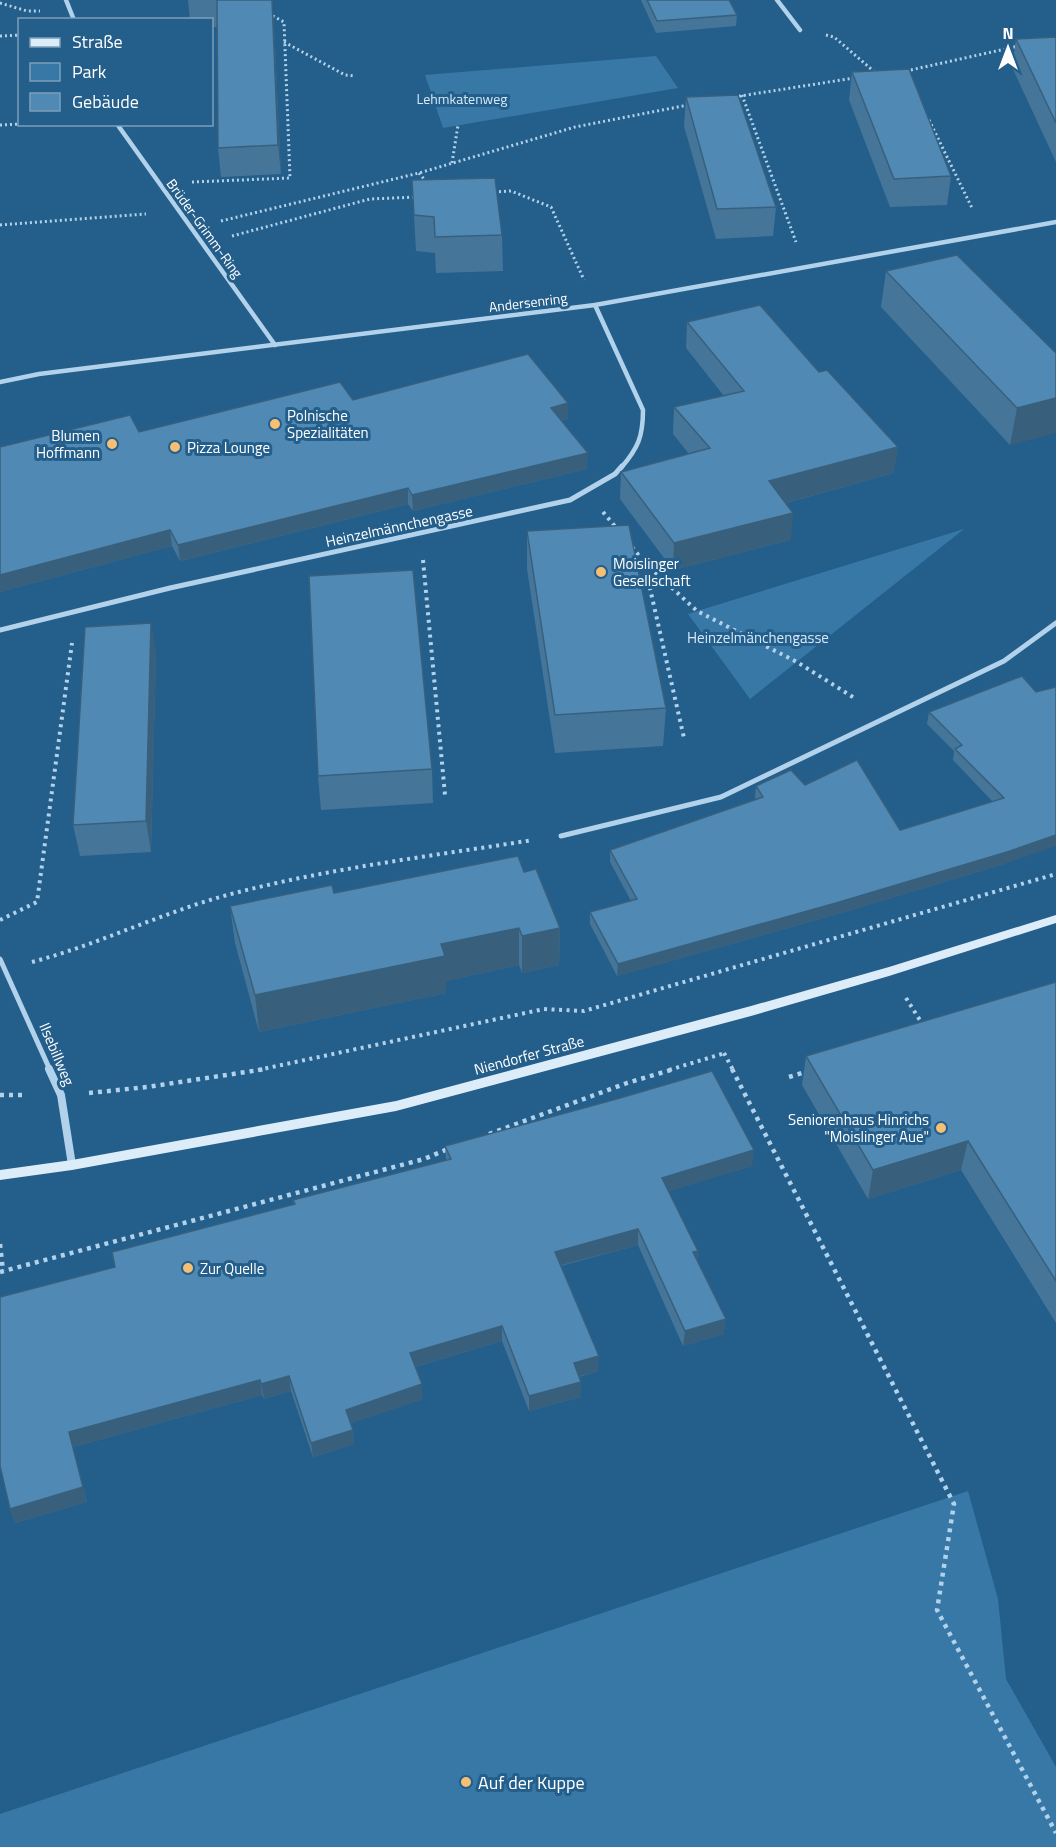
<svg xmlns="http://www.w3.org/2000/svg" width="1056" height="1847" viewBox="0 0 1056 1847" font-family="'Titillium Web',sans-serif">
<style>
.green{fill:#3878a7}
.lines{fill:none;stroke-linecap:round;stroke-linejoin:round}
.path-far2{stroke:#b1d2ea;stroke-width:3;stroke-dasharray:2 3;stroke-linecap:butt}
.path-far1{stroke:#b1d2ea;stroke-width:4;stroke-dasharray:3 4.5;stroke-linecap:butt}
.path{stroke:#b1d2ea;stroke-width:4.5;stroke-dasharray:4 5;stroke-linecap:butt}
.minor-far2{stroke:#b1d2ea;stroke-width:4.5}
.minor-far1{stroke:#b1d2ea;stroke-width:5}
.minor{stroke:#b1d2ea;stroke-width:8}
.secondary{fill:#dcecf8;fill-rule:evenodd}
.wall{fill:#45769a}
.shaded-wall{fill:#38607d}
.building{fill:#5089b3;stroke:#38607d;stroke-width:1.5}
.poi-dot{fill:#f5bf74;stroke:#245e8b;stroke-width:2}
.labels{text-anchor:middle;dominant-baseline:central;stroke-width:6;stroke-linejoin:round;paint-order:stroke}
.far-park-label{font-size:14px;fill:#d5e9f8;stroke:#245e8b}
.far-street-label{font-size:14px;fill:#fff;stroke:#245e8b}
.poi-label{font-size:15px;fill:#fff;stroke:#245e8b;text-anchor:start}
.street-label{font-size:15px;fill:#fff;stroke:#245e8b}
.park-label{font-size:15px;fill:#d5e9f8;stroke:#245e8b}
.near-poi-label{font-size:18px;fill:#fff;stroke:#245e8b;text-anchor:start}
</style>
<rect width="100%" height="100%" fill="#245e8b"/>
<g class="green">
<path d="M 656,56 L 678,88 L 443,128 L 425,75 Z"/>
<path d="M 964,529 L 750,699 L 688,614 L 707,608 Z"/>
<path d="M 968,1491 L 998,1599 L 1006,1679 L 1056,1767 L 1056,1847 L 0,1847 L 0,1814 Z"/>
</g>
<g class="lines">
<g class="path-far2">
<path d="M 0,3 L 27,11 L 40,11"/>
<path d="M 826,35 L 834,37 L 877,74"/>
<path d="M 0,36 L 20,35"/>
<path d="M 284,42 L 345,75 L 355,76"/>
<path d="M 906,71 L 1019,46"/>
<path d="M 742,95 L 796,242"/>
<path d="M 734,97 L 854,78"/>
<path d="M 929,120 L 972,208"/>
<path d="M 0,125 L 20,124"/>
<path d="M 452,163 L 458,125"/>
<path d="M 419,173 L 428,184"/>
<path d="M 192,182 L 290,178 L 284,22 L 271,15"/>
<path d="M 494,192 L 511,191 L 551,207 L 584,280"/>
<path d="M 221,221 L 419,173 L 575,127 L 688,105"/>
<path d="M 0,225 L 146,214"/>
<path d="M 232,236 L 370,199 L 418,197"/>
</g>
<g class="path-far1">
<path d="M 603,512 L 618,530"/>
<path d="M 632,547 L 644,562 L 684,738"/>
<path d="M 423,560 L 445,795"/>
<path d="M 644,562 L 697,611 L 797,662 L 856,699"/>
<path d="M 0,920 L 37,902 L 72,643"/>
<path d="M 32,962 C 100,944 163,912 231,894 C 330,868 432,856 533,840"/>
<path d="M 906,998 L 923,1025"/>
<path d="M 724,1053 L 733,1070"/>
<path d="M 258,1070 L 544,1009 L 584,1011 L 1056,874"/>
<path d="M 669,1070 L 725,1053"/>
</g>
<g class="path">
<path d="M 732,1069 L 954,1504 L 937,1610 L 1056,1833"/>
<path d="M 789,1077 L 808,1071"/>
<path d="M 89,1093 L 147,1087 L 266,1069"/>
<path d="M 0,1095 L 27,1095"/>
<path d="M 489,1134 L 627,1083 L 674,1069"/>
<path d="M 0,1244 L 3,1271"/>
<path d="M 0,1272 L 424,1159 L 448,1149"/>
</g>
<g class="minor-far2">
<path d="M 66,0 L 74,20"/>
<path d="M 777,0 L 800,30"/>
<path d="M 117,124 L 275,345"/>
<path d="M 595,305 L 643,410 C 643,437 638,448 621,468"/>
<path d="M 0,382 L 39,374 L 595,305 L 1056,222"/>
</g>
<g class="minor-far1">
<path d="M 0,630 L 170,588 L 570,500 L 615,474 L 622,466"/>
<path d="M 561,836 L 721,797 L 1004,661 L 1056,623"/>
<path d="M 0,959 L 50,1070"/>
</g>
<path class="minor" d="M 49,1069 L 61,1095 L 72,1165"/>
<path class="secondary" d="M 1056,915 L 1056,923 L 889,976 L 751,1016 L 396,1111 L 72,1170 L 0,1180 L 0,1170 L 72,1160 L 396,1101 L 751,1006 L 889,967 Z"/>
</g>
<g class="wall">
<path d="M 188,0 L 272,0 L 274,25 L 281,174 L 221,177 L 218,148 L 217,27 L 212,27 L 212,20 L 190,20 Z"/>
<path d="M 641,0 L 729,0 L 737,15 L 736,26 L 656,33 Z"/>
<path d="M 1056,37 L 1056,162 L 1012,67 L 1016,39 Z"/>
<path d="M 852,72 L 951,176 L 947,205 L 890,207 L 849,100 Z"/>
<path d="M 686,97 L 776,207 L 773,236 L 716,239 L 684,126 Z"/>
<path d="M 412,180 L 502,235 L 503,271 L 436,273 L 435,253 L 416,251 Z"/>
<path d="M 886,271 L 1056,353 L 1010,445 L 881,307 Z"/>
<path d="M 687,322 L 894,473 L 786,503 L 791,540 L 673,570 L 620,499 L 621,472 L 689,454 L 673,434 L 674,407 L 724,396 L 686,348 Z"/>
<path d="M 353,400 L 568,403 L 568,419 L 561,421 L 587,469 L 413,511 L 408,504 L 180,561 L 172,546 L 0,592 L 0,447 L 139,432 Z"/>
<path d="M 527,531 L 666,708 L 663,746 L 555,753 L 527,569 Z"/>
<path d="M 156,653 L 151,852 L 80,856 L 73,825 Z"/>
<path d="M 1022,676 L 1004,864 L 834,915 L 617,976 L 590,924 L 590,912 L 631,901 L 610,862 L 610,850 L 756,800 L 755,797 L 756,786 L 805,785 L 900,830 L 993,802 L 953,760 L 954,751 L 927,724 L 929,712 Z"/>
<path d="M 432,769 L 433,803 L 321,810 L 318,776 Z"/>
<path d="M 524,872 L 560,928 L 559,965 L 522,973 L 519,965 L 446,981 L 446,993 L 259,1032 L 235,943 L 230,906 Z"/>
<path d="M 1056,982 L 1056,1323 L 961,1170 L 868,1199 L 802,1085 L 806,1056 Z"/>
<path d="M 445,1146 L 752,1166 L 668,1191 L 698,1251 L 697,1260 L 724,1334 L 683,1346 L 638,1245 L 561,1266 L 598,1371 L 579,1377 L 581,1382 L 581,1397 L 529,1411 L 502,1341 L 415,1367 L 423,1399 L 351,1423 L 353,1430 L 354,1444 L 313,1457 L 291,1391 L 264,1399 L 262,1395 L 73,1447 L 87,1502 L 15,1523 L 10,1509 L 115,1267 L 293,1205 L 293,1200 L 446,1160 Z"/>
</g>
<g class="shaded-wall">
<path d="M 272,0 L 274,25 L 281,174 L 278,145 Z"/>
<path d="M 1056,398 L 1056,433 L 1010,445 L 1017,408 Z"/>
<path d="M 568,403 L 568,419 L 550,424 L 551,408 Z"/>
<path d="M 898,447 L 894,473 L 767,508 L 769,481 Z"/>
<path d="M 588,453 L 587,469 L 413,511 L 412,495 Z"/>
<path d="M 408,488 L 408,504 L 180,561 L 178,545 Z"/>
<path d="M 793,513 L 791,540 L 673,570 L 674,543 Z"/>
<path d="M 170,530 L 172,546 L 0,592 L 0,575 Z"/>
<path d="M 151,623 L 156,653 L 151,852 L 146,821 Z"/>
<path d="M 1056,835 L 1056,846 L 1004,864 L 834,915 L 617,976 L 618,964 Z"/>
<path d="M 519,928 L 519,965 L 446,981 L 446,993 L 259,1032 L 255,995 L 441,944 Z"/>
<path d="M 560,928 L 559,965 L 522,973 L 522,936 Z"/>
<path d="M 968,1141 L 961,1170 L 868,1199 L 873,1170 Z"/>
<path d="M 754,1150 L 752,1166 L 661,1194 L 662,1178 Z"/>
<path d="M 638,1229 L 638,1245 L 554,1267 L 555,1252 Z"/>
<path d="M 698,1251 L 696,1266 L 693,1252 Z"/>
<path d="M 726,1319 L 724,1334 L 683,1346 L 685,1331 Z"/>
<path d="M 502,1326 L 502,1341 L 411,1368 L 410,1353 Z"/>
<path d="M 599,1356 L 598,1371 L 573,1378 L 574,1363 Z"/>
<path d="M 289,1376 L 291,1391 L 264,1399 L 261,1384 Z"/>
<path d="M 260,1380 L 262,1395 L 73,1447 L 87,1502 L 15,1523 L 10,1509 L 69,1432 Z"/>
<path d="M 581,1382 L 581,1397 L 529,1411 L 529,1396 Z"/>
<path d="M 422,1384 L 423,1399 L 347,1425 L 346,1410 Z"/>
<path d="M 353,1430 L 354,1444 L 313,1457 L 311,1443 Z"/>
</g>
<g class="building">
<path d="M 217,0 L 272,0 L 278,145 L 218,148 Z"/>
<path d="M 647,0 L 729,0 L 737,15 L 657,21 Z"/>
<path d="M 1056,37 L 1056,123 L 1016,39 Z"/>
<path d="M 909,69 L 951,176 L 894,179 L 852,72 Z"/>
<path d="M 738,95 L 776,207 L 717,209 L 686,97 Z"/>
<path d="M 495,178 L 502,235 L 435,237 L 434,217 L 414,215 L 412,180 Z"/>
<path d="M 957,255 L 1056,353 L 1056,398 L 1017,408 L 886,271 Z"/>
<path d="M 760,305 L 819,372 L 827,370 L 898,447 L 769,481 L 793,513 L 674,543 L 621,472 L 710,448 L 674,407 L 744,391 L 687,322 Z"/>
<path d="M 528,354 L 568,403 L 551,408 L 588,453 L 412,495 L 408,488 L 178,545 L 170,530 L 0,575 L 0,447 L 130,415 L 139,432 L 340,382 L 353,400 Z"/>
<path d="M 629,525 L 666,708 L 555,715 L 527,531 Z"/>
<path d="M 413,570 L 432,769 L 318,776 L 309,576 Z"/>
<path d="M 151,623 L 146,821 L 73,825 L 85,627 Z"/>
<path d="M 1022,676 L 1036,692 L 1056,687 L 1056,835 L 1007,852 L 836,903 L 618,964 L 590,912 L 637,899 L 610,850 L 763,797 L 756,786 L 791,770 L 805,785 L 857,760 L 900,830 L 1004,798 L 955,749 L 962,745 L 929,712 Z"/>
<path d="M 518,856 L 524,872 L 536,869 L 560,928 L 522,936 L 519,928 L 441,944 L 445,956 L 255,995 L 230,906 L 332,885 L 334,893 Z"/>
<path d="M 1056,982 L 1056,1281 L 968,1141 L 873,1170 L 806,1056 Z"/>
<path d="M 712,1071 L 754,1150 L 662,1178 L 698,1251 L 693,1252 L 726,1319 L 685,1331 L 638,1229 L 555,1252 L 599,1356 L 574,1363 L 581,1382 L 529,1396 L 502,1326 L 410,1353 L 422,1384 L 346,1410 L 353,1430 L 311,1443 L 289,1376 L 261,1384 L 260,1380 L 69,1432 L 83,1487 L 10,1509 L 0,1466 L 0,1297 L 115,1267 L 112,1252 L 295,1204 L 293,1200 L 451,1159 L 445,1146 L 620,1098 Z"/>
</g>
<g class="poi-dot">
<circle cx="275" cy="424" r="6"/>
<circle cx="112" cy="444" r="6"/>
<circle cx="175" cy="447" r="6"/>
<circle cx="601" cy="572" r="6"/>
<circle cx="941" cy="1128" r="6"/>
<circle cx="188" cy="1268" r="6"/>
<circle cx="466" cy="1782" r="6"/>
</g>
<g class="labels">
<g class="far-park-label">
<text x="462" y="98">Lehmkatenweg</text>
</g>
<g class="far-street-label">
<text transform="translate(205 228) rotate(54)">Brüder-Grimm-Ring</text>
<text transform="translate(528 302) rotate(-7)">Andersenring</text>
</g>
<g class="poi-label">
<text x="287" y="415">Polnische<tspan x="287" dy="17">Spezialitäten</tspan></text>
<text x="100" y="435" text-anchor="end">Blumen<tspan x="100" dy="17">Hoffmann</tspan></text>
<text x="187" y="447">Pizza Lounge</text>
<text x="613" y="563">Moislinger<tspan x="613" dy="17">Gesellschaft</tspan></text>
<text x="929" y="1119" text-anchor="end">Seniorenhaus Hinrichs<tspan x="929" dy="17">"Moislinger Aue"</tspan></text>
<text x="200" y="1268">Zur Quelle</text>
</g>
<g class="street-label">
<text transform="translate(399 526) rotate(-12)">Heinzelmännchengasse</text>
<text transform="translate(57 1054) rotate(67)">Ilsebillweg</text>
<text transform="translate(529 1055) rotate(-15)">Niendorfer Straße</text>
</g>
<g class="park-label">
<text x="758" y="637">Heinzelmänchengasse</text>
</g>
<g class="near-poi-label">
<text x="478" y="1782">Auf der Kuppe</text>
</g>
</g>
<rect x="18" y="18" width="195" height="108" fill="#245e8b" stroke="#7c9eb9" stroke-width="1.5"/>
<rect x="30" y="38" width="30" height="9" fill="#dcecf8" stroke="#7c9eb9" stroke-width="1.5"/>
<text x="72" y="48" font-size="18" fill="#ffffff">Straße</text>
<rect x="30" y="63" width="30" height="18" fill="#3878a7" stroke="#7c9eb9" stroke-width="1.5"/>
<text x="72" y="78" font-size="18" fill="#ffffff">Park</text>
<rect x="30" y="93" width="30" height="18" fill="#5089b3" stroke="#7c9eb9" stroke-width="1.5"/>
<text x="72" y="108" font-size="18" fill="#ffffff">Gebäude</text>
<g transform="translate(1008 48)" stroke="#245e8b" stroke-width="4.5" paint-order="stroke">
<path d="M0-4.5L10 22L0 15L-10 22Z" fill="#ffffff"/>
<text y="-9" font-size="16" font-weight="bold" text-anchor="middle" fill="#ffffff">N</text>
</g>
</svg>
